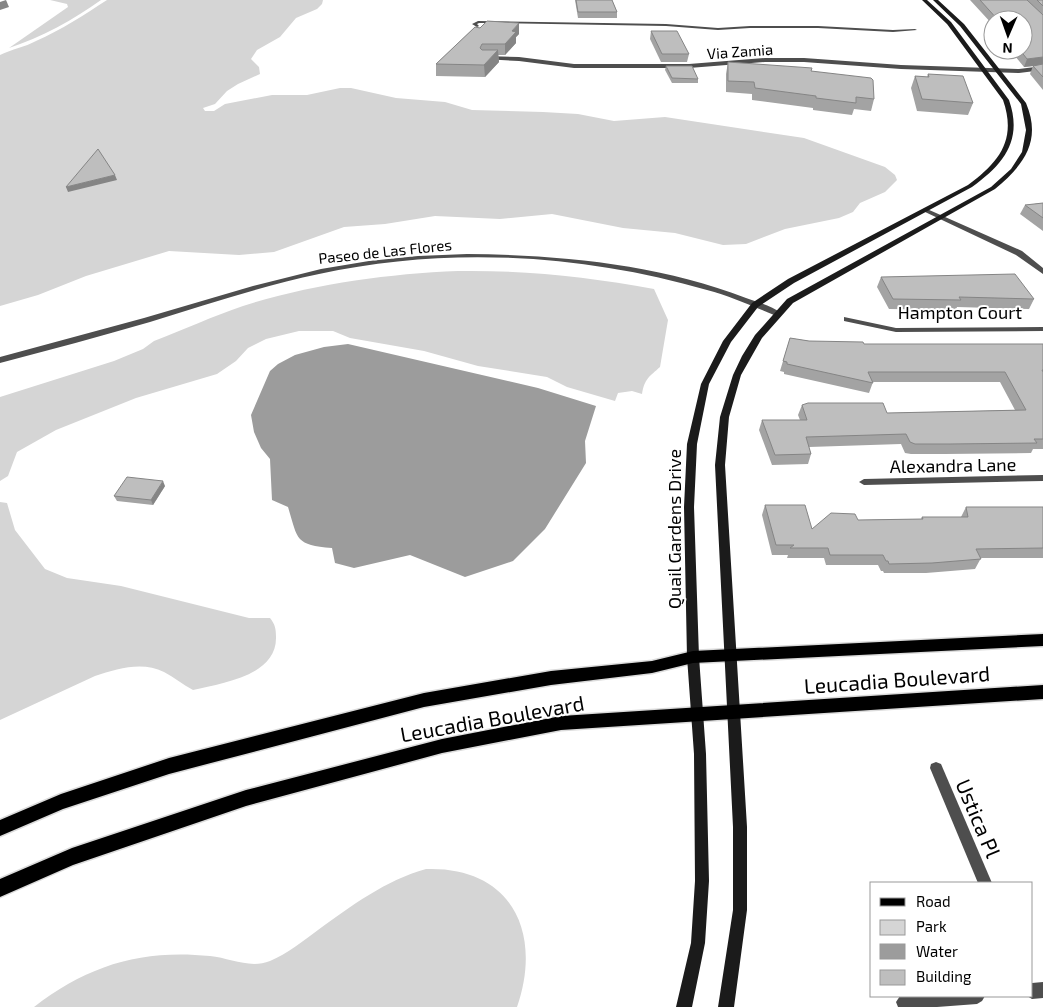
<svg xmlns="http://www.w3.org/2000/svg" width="1043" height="1007" viewBox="0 0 1043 1007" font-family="'Exo 2',sans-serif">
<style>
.green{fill:#d5d5d5}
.water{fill:#9c9c9c}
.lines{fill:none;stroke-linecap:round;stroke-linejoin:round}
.primary-casing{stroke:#dbdbdb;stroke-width:3}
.minor{fill:#4e4e4e;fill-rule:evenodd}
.tertiary{fill:#4e4e4e;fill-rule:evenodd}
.secondary{fill:#1b1b1b;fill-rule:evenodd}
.primary{fill:#000;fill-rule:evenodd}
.wall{fill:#a3a3a3}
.shaded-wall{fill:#858585}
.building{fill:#bebebe;stroke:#858585}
.labels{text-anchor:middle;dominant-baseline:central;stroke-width:4;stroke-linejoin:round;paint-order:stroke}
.far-street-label{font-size:15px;fill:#000;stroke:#fff}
.street-label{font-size:18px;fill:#000;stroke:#fff}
.near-street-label{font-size:21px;fill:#000;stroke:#fff}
</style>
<rect width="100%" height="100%" fill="#fff"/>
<g class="green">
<path d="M 50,0 L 101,0 C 75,19 40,38 9,48 L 68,7 L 67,4 Z"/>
<path d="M 107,0 L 323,0 L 322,4 L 317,9 L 296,18 L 280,37 L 257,50 L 251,59 L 259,67 L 260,74 L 238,84 L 227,91 L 215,104 L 203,108 L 205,111 L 214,111 L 225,104 L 272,95 L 307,95 L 340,88 L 351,88 L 396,98 L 445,102 L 472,110 L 543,112 L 578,114 L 614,121 L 665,117 L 804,138 L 885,167 L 895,175 L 897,180 L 885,192 L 860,203 L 853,212 L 839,218 L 785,229 L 746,244 L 723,245 L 675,233 L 623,228 L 552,214 L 500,219 L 435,216 L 385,224 L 344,227 L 274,252 L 239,255 L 169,251 L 86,276 L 38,295 L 0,306 L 0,55 C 12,49 25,47 36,41 C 61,30 84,15 107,0 Z"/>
<path d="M 458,271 C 525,270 589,277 654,289 L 668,320 L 660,367 C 650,376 644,379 642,394 L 632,391 L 618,393 L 615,401 L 567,387 L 547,377 L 478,366 L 424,351 L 350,338 L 333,331 L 299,331 L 266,339 L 248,348 L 236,361 L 217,374 L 136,398 L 56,430 L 17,452 L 8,476 L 0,481 L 0,397 L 114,361 L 143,349 L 154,341 C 183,330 213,316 243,306 C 312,284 386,274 458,271 Z"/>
<path d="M 0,502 L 7,503 L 15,530 L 45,569 L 67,578 L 121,586 L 249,618 L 270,618 C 275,624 276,629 276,637 C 277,676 222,683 193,690 C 183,685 174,677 164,672 C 142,661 117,669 95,676 L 0,720 Z"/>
<path d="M 426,869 C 511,866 543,932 517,1007 L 34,1007 C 88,965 142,949 210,956 C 230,958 250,969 270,961 C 287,954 303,941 318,930 C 351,906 386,880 426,869 Z"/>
</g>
<path class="water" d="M 348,344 L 538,388 L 596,406 L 585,441 L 586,463 L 545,529 L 513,561 L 465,577 L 410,555 L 354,568 L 335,563 L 332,548 C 295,545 298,540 288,507 L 272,500 L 270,459 L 261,448 L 254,432 L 251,415 L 270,371 L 278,364 L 295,355 L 324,347 Z"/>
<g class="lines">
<g class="primary-casing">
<g id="primary">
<path d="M 1043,634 L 1043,646 L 693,663 L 652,673 L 551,685 L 424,707 L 169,774 L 63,809 L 0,836 L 0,820 L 61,794 L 169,758 L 424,693 L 551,671 L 652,661 L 693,651 Z"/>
<path d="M 1043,685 L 1043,699 L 561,730 L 442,753 L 246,806 L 73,865 L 0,897 L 0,879 L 72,848 L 246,790 L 442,739 L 561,716 Z"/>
</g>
</g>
<g class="minor">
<path d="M 478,21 L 666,24 L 718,28 L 750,26 L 818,26 L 893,30 L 915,29 L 917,30 L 893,32 L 818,28 L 750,28 L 718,30 L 666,26 L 493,23 L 479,23 L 477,24 L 479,26 L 477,27 L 472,24 Z"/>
<path d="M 485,56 L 519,57 L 574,64 L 689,64 L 765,58 L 804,58 L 901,65 L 1019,69 L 1043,66 L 1043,70 L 1019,73 L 901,69 L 804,62 L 765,62 L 689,68 L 574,68 L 519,61 L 483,59 Z"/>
<path d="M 923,209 L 927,209 L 1022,251 L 1043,268 L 1043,274 L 1016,255 L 923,211 Z"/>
<path d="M 844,317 L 896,328 L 1043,327 L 1043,331 L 896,332 L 844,321 Z"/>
<path d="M 1043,475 L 1043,481 L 864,485 L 859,482 L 864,479 Z"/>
<path d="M 936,762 L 941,764 L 992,883 L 978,883 L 930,768 L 931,764 Z"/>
<path d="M 1043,982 L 1043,998 L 1032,999 L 1027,996 L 1032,996 L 1032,983 Z"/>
<path d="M 900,996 L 985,996 L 982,1001 L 977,1004 L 937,1007 L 898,1007 L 896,1002 Z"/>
</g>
<path class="tertiary" d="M 467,254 C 561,255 658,264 746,298 C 757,302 772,306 781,313 L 780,315 L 774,315 C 752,306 730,296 707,290 C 583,254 446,246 319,274 C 262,286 206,305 150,322 C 101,336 50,350 0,363 L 0,357 L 144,318 L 253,286 L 321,269 L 369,261 L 418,256 Z"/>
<g class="secondary">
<path d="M 922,0 L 927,0 L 951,22 L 1009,100 C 1023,140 1004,164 972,187 L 794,283 L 758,307 L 731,342 L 709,384 L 697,444 L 694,507 L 699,657 L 706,754 L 709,881 L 705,943 L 692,1007 L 676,1007 L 691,943 L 695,881 L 694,754 L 687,657 L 684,507 L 687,444 L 701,384 L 723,341 L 752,303 L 788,279 L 968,185 C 999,162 1017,140 1003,100 L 947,24 Z"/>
<path d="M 933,0 L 938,0 L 964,24 L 1026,103 C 1042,141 1024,165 995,189 L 793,303 L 762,338 L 741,375 L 729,417 L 725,465 L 747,827 L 747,910 L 734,1007 L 718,1007 L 733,910 L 733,827 L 715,465 L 720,417 L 733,375 L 742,356 L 755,335 L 787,299 L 991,187 L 1011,169 L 1022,152 L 1026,130 L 1021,104 L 960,26 Z"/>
</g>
<use href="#primary" class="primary"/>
</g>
<g class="wall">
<path d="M 575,0 L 612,0 L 617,12 L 617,18 L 578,18 Z"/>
<path d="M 970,0 L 1043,0 L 1043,90 L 1030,74 L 1033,66 L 1024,67 L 1010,50 L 1023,50 L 1023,20 L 993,20 L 993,25 Z"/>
<path d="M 475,27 L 519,34 L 516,37 L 516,43 L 505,55 L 498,55 L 499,62 L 485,77 L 436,76 L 436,64 Z"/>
<path d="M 651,31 L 689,54 L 687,62 L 661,62 L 650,39 Z"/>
<path d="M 728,62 L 811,71 L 874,99 L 871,111 L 854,109 L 852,115 L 813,110 L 813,108 L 752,100 L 752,94 L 726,92 L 726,74 Z"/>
<path d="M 666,66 L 698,79 L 698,83 L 672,83 L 665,70 Z"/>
<path d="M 928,74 L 973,103 L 968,115 L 917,111 L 911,88 L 915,76 L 927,77 Z"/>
<path d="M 1043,203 L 1043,231 L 1020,214 L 1025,205 Z"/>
<path d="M 881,277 L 1034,299 L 1029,309 L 957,307 L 956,310 L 889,309 L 877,287 Z"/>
<path d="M 790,338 L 809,341 L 864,344 L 1043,344 L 1043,449 L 1033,449 L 1031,453 L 944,454 L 911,454 L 905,453 L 901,444 L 809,447 L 811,454 L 808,464 L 772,465 L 759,430 L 762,420 L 800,420 L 798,415 L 802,405 L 887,413 L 1015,410 L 1000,382 L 873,382 L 869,393 L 784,374 L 784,372 L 780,371 Z"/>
<path d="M 165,486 L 153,505 L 117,501 L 114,496 Z"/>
<path d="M 765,505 L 812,529 L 858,520 L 921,519 L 922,517 L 961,517 L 966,507 L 1043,507 L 1043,558 L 981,558 L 975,569 L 926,573 L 884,573 L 883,571 L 881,571 L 878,565 L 826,565 L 824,558 L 787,558 L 788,555 L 772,555 L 762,515 Z"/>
</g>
<g class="shaded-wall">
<path d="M 6,0 L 9,7 L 0,10 L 0,2 Z"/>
<path d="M 519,23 L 519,34 L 516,37 L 516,43 L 505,55 L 505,44 L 512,31 Z"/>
<path d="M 498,50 L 499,62 L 485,77 L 484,65 Z"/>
<path d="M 1043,57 L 1043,65 L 1024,67 L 1027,59 Z"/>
<path d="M 115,175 L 117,180 L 68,192 L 66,187 Z"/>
<path d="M 163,481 L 165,486 L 153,505 L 151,500 Z"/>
</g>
<g class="building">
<path d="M 576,0 L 612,0 L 617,12 L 578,12 Z"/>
<path d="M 980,0 L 1027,0 L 1043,15 L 1043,57 L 1027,59 L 1020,50 L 1023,50 L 1023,20 L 998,20 Z"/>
<path d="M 1037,0 L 1043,0 L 1043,6 Z"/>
<path d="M 487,21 L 519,23 L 512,31 L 516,32 L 505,44 L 482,44 L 480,48 L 482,50 L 498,50 L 484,65 L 436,64 L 475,27 L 480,28 Z"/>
<path d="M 651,31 L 677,31 L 689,54 L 662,54 Z"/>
<path d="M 728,62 L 812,68 L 811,71 L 871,78 L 873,80 L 874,99 L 856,97 L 856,103 L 816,98 L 816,96 L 755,88 L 754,82 L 728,81 Z"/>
<path d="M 1043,64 L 1043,77 L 1033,66 Z"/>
<path d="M 666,66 L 692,66 L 698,79 L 672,78 Z"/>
<path d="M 928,74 L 963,76 L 973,103 L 922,99 L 915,76 L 929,77 Z"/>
<path d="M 98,149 L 115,175 L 66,187 Z"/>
<path d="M 1043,203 L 1043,218 L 1025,205 Z"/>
<path d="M 1015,274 L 1034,299 L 959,297 L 961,300 L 893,299 L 881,277 Z"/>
<path d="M 790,338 L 809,341 L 863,342 L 864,344 L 1043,344 L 1043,370 L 1042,370 L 1043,372 L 1043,439 L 1034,439 L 1037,443 L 949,444 L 915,444 L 910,442 L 906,434 L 806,437 L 811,454 L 775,455 L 762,420 L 807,420 L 802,405 L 808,403 L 883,403 L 887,413 L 1026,410 L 1005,372 L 868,372 L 873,383 L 787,364 L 787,362 L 783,361 Z"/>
<path d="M 127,477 L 163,481 L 151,500 L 114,496 Z"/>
<path d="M 765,505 L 805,505 L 812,529 L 831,513 L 855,514 L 858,520 L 923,519 L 922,517 L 968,517 L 966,507 L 1043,507 L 1043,548 L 976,549 L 981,559 L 932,563 L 889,564 L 888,561 L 886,561 L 883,555 L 830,555 L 828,548 L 790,548 L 794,545 L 776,545 Z"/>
</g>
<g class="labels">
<g class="far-street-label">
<text transform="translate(740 51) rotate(-4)">Via Zamia</text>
<text transform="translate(385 251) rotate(-6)">Paseo de Las Flores</text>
</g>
<g class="street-label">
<text x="960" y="312">Hampton Court</text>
<text transform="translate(953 465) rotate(-1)">Alexandra Lane</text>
<text transform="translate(674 529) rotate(-90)">Quail Gardens Drive</text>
</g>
<g class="near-street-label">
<text transform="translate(897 679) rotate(-4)">Leucadia Boulevard</text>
<text transform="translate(492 718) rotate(-10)">Leucadia Boulevard</text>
<text transform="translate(979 818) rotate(67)">Ustica Pl</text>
</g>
</g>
<rect x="870" y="882" width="162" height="115" fill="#ffffff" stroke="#999999"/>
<rect x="880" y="898" width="25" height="8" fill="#000000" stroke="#999999"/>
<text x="916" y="907" font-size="15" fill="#000000">Road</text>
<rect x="880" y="920" width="25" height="15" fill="#d5d5d5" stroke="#999999"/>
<text x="916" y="932" font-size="15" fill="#000000">Park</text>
<rect x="880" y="944" width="25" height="15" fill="#9c9c9c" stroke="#999999"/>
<text x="916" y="957" font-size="15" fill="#000000">Water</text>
<rect x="880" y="970" width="25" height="15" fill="#bebebe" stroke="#999999"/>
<text x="916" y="982" font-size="15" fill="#000000">Building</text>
<g transform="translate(1008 35) rotate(182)"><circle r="24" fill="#ffffff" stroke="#999999"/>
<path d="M0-4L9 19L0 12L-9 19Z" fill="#000000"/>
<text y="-8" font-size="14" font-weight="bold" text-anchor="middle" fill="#000000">N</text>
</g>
</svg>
